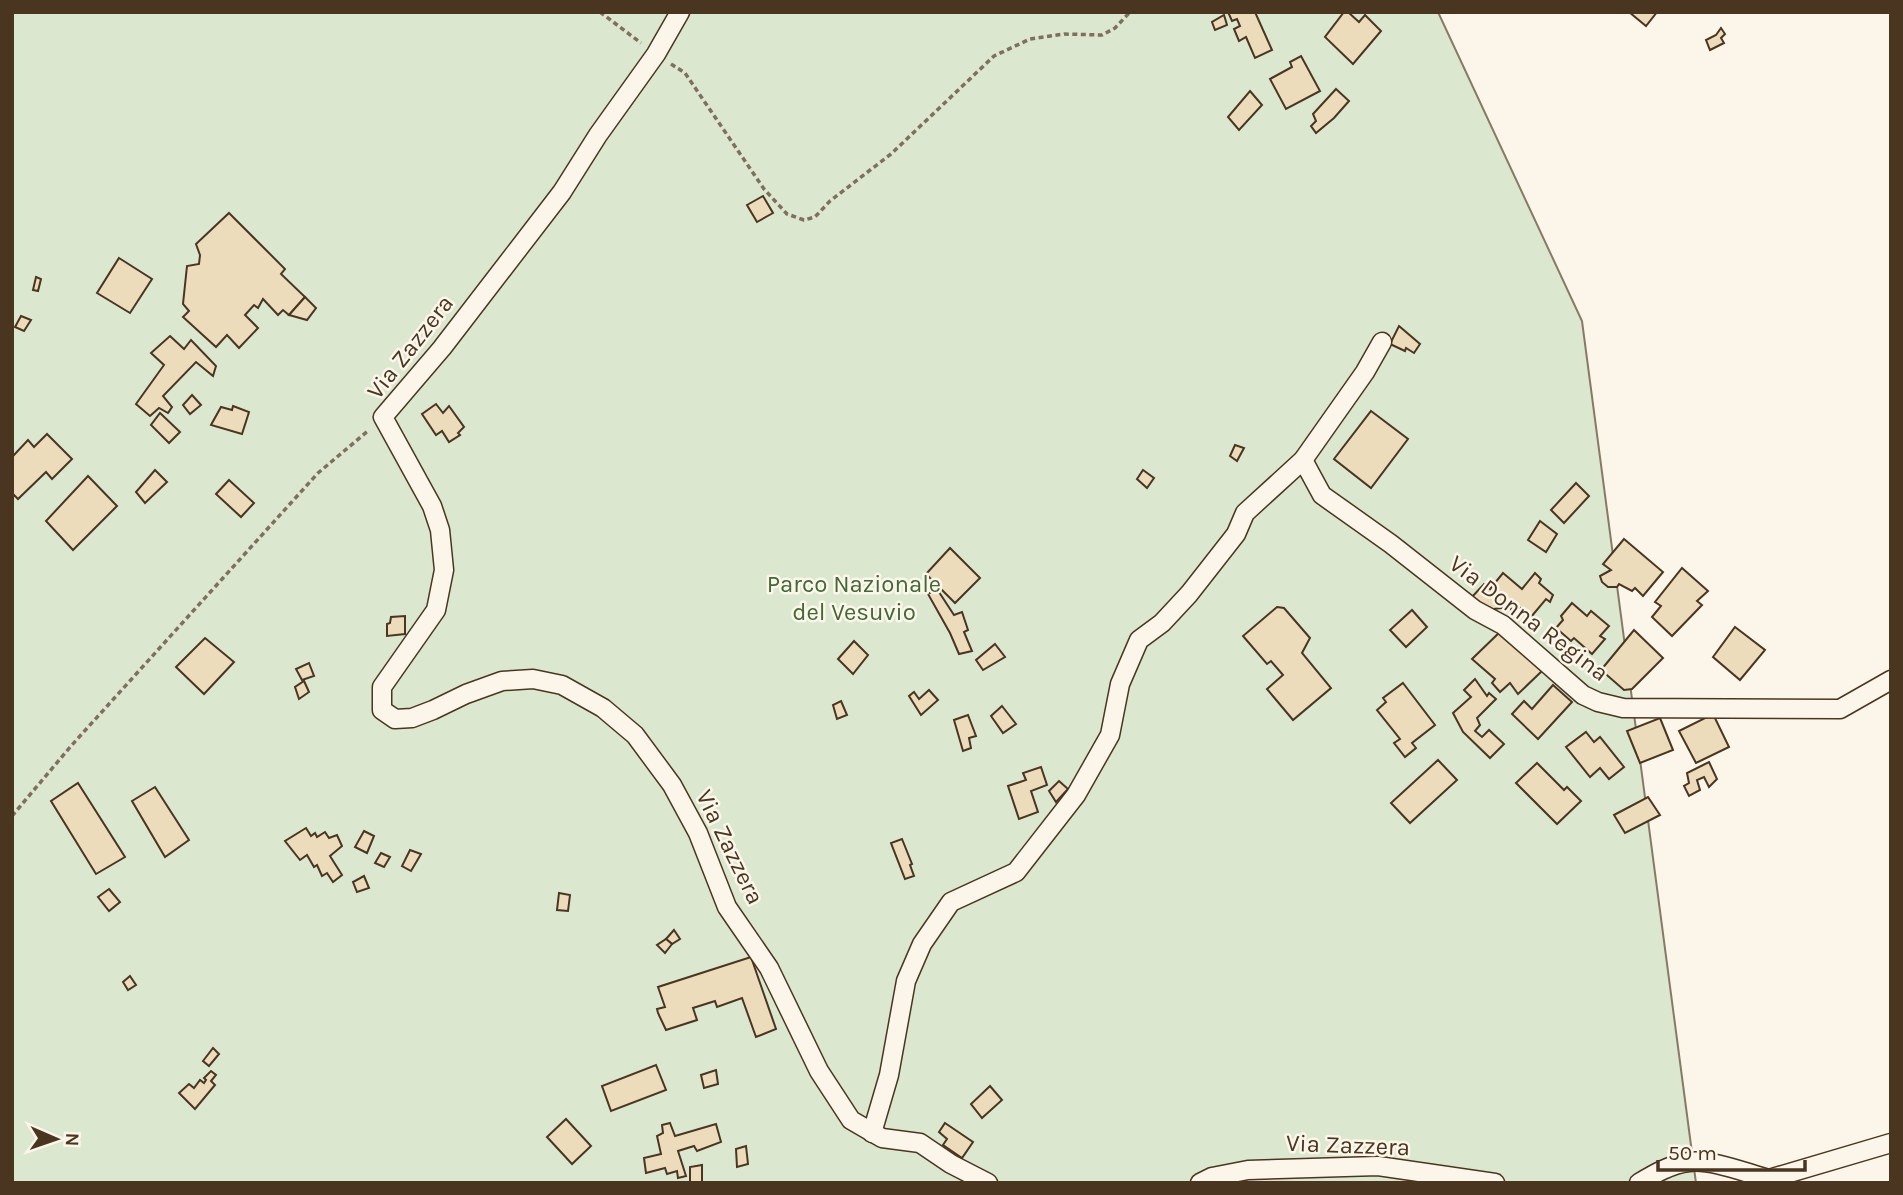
<svg xmlns="http://www.w3.org/2000/svg" width="1903" height="1195" viewBox="0 0 1903 1195" font-family="Karla,sans-serif">
<style>
.green{fill:#dce7d0;stroke:#887966;stroke-width:2}
.building{fill:#ecdcbc;stroke:#4a3520;stroke-width:2}
.lines{fill:none;stroke-linecap:round;stroke-linejoin:round}
.street-casing{stroke:#4a3520;stroke-width:21}
.path{stroke:#7f6f5c;stroke-width:3.5;stroke-dasharray:5 3.5;stroke-linecap:butt}
.street{stroke:#fbf6e9;stroke-width:18}
.labels{text-anchor:middle;dominant-baseline:central;stroke-width:5;stroke-linejoin:round;paint-order:stroke}
.street-label{font-size:24px;fill:#4a3520;stroke:#fbf6e9}
.park-label{font-size:24px;fill:#436837;stroke:#fbf6e9}
</style>
<rect width="100%" height="100%" fill="#fbf6e9"/>
<path class="green" d="M 12,12 L 1438,12 L 1582,321 L 1696,1183 L 12,1183 Z"/>
<g class="building">
<path d="M 1228,12 L 1255,12 L 1272,50 L 1255,58 L 1246,37 L 1239,41 L 1234,29 L 1240,26 L 1237,19 L 1232,21 Z"/>
<path d="M 1344,12 L 1348,12 L 1359,22 L 1365,15 L 1381,31 L 1353,64 L 1325,37 Z"/>
<path d="M 1629,12 L 1657,12 L 1646,26 Z"/>
<path d="M 1224,15 L 1227,25 L 1215,30 L 1212,22 Z"/>
<path d="M 1721,28 L 1725,34 L 1721,38 L 1724,43 L 1710,50 L 1706,40 L 1716,35 Z"/>
<path d="M 1301,56 L 1320,91 L 1286,109 L 1270,79 L 1292,67 L 1290,62 Z"/>
<path d="M 1336,89 L 1349,101 L 1334,118 L 1316,133 L 1311,126 L 1316,121 L 1313,114 Z"/>
<path d="M 1250,91 L 1262,105 L 1239,130 L 1228,117 Z"/>
<path d="M 763,196 L 773,213 L 757,222 L 747,205 Z"/>
<path d="M 229,213 L 285,269 L 281,274 L 305,297 L 289,315 L 283,310 L 278,315 L 263,299 L 258,308 L 254,305 L 245,315 L 258,328 L 239,348 L 227,335 L 216,347 L 183,317 L 189,311 L 183,304 L 187,266 L 199,264 L 200,255 L 196,244 Z"/>
<path d="M 119,258 L 152,279 L 130,313 L 97,293 Z"/>
<path d="M 36,277 L 41,279 L 38,291 L 33,290 Z"/>
<path d="M 305,297 L 316,308 L 307,320 L 289,315 Z"/>
<path d="M 21,316 L 31,320 L 24,331 L 15,327 Z"/>
<path d="M 1399,326 L 1420,344 L 1414,353 L 1406,348 L 1405,351 L 1390,344 Z"/>
<path d="M 170,336 L 184,349 L 191,340 L 216,366 L 213,376 L 196,362 L 163,396 L 172,407 L 168,413 L 159,408 L 150,416 L 136,404 L 164,365 L 151,353 Z"/>
<path d="M 192,395 L 201,405 L 190,414 L 183,405 Z"/>
<path d="M 436,404 L 443,413 L 449,406 L 464,427 L 458,433 L 460,435 L 449,442 L 442,431 L 436,435 L 422,414 Z"/>
<path d="M 233,406 L 249,412 L 242,434 L 211,425 L 221,407 L 232,410 Z"/>
<path d="M 1371,411 L 1408,439 L 1371,488 L 1334,459 Z"/>
<path d="M 160,413 L 180,432 L 169,443 L 151,425 Z"/>
<path d="M 47,434 L 72,459 L 52,479 L 46,472 L 18,499 L 12,493 L 12,453 L 14,455 L 28,440 L 34,447 Z"/>
<path d="M 1235,445 L 1244,448 L 1237,461 L 1230,456 Z"/>
<path d="M 155,470 L 167,482 L 145,503 L 136,492 Z"/>
<path d="M 1143,470 L 1154,478 L 1147,488 L 1137,479 Z"/>
<path d="M 88,476 L 117,506 L 73,550 L 46,521 Z"/>
<path d="M 229,480 L 254,503 L 241,517 L 216,494 Z"/>
<path d="M 1576,483 L 1589,496 L 1564,523 L 1551,510 Z"/>
<path d="M 1540,521 L 1557,534 L 1546,552 L 1528,540 Z"/>
<path d="M 1624,539 L 1663,572 L 1643,596 L 1635,588 L 1632,591 L 1619,584 L 1617,587 L 1608,587 L 1602,582 L 1600,576 L 1611,570 L 1603,564 Z"/>
<path d="M 950,548 L 980,578 L 955,603 L 926,574 Z"/>
<path d="M 1682,568 L 1708,591 L 1697,601 L 1702,605 L 1672,636 L 1652,617 L 1661,606 L 1655,602 Z"/>
<path d="M 1503,573 L 1522,589 L 1535,573 L 1541,579 L 1539,583 L 1553,595 L 1550,602 L 1546,599 L 1531,617 L 1519,607 L 1513,613 L 1510,607 L 1485,610 L 1471,598 L 1484,584 L 1490,589 Z"/>
<path d="M 937,589 L 954,615 L 962,612 L 968,630 L 964,632 L 972,651 L 959,654 L 950,633 L 928,594 Z"/>
<path d="M 1572,603 L 1587,616 L 1591,611 L 1609,626 L 1600,636 L 1605,639 L 1592,654 L 1574,638 L 1571,641 L 1556,628 L 1563,620 L 1561,616 Z"/>
<path d="M 1277,607 L 1284,608 L 1310,638 L 1302,653 L 1331,688 L 1293,720 L 1267,689 L 1283,675 L 1271,661 L 1267,664 L 1243,636 Z"/>
<path d="M 1412,610 L 1427,627 L 1406,647 L 1390,630 Z"/>
<path d="M 405,616 L 405,634 L 387,636 L 387,624 L 390,623 L 391,617 Z"/>
<path d="M 1735,627 L 1765,650 L 1740,680 L 1713,657 Z"/>
<path d="M 1502,630 L 1542,671 L 1518,694 L 1510,683 L 1500,692 L 1492,683 L 1495,679 L 1472,659 Z"/>
<path d="M 1634,630 L 1663,658 L 1632,689 L 1624,690 L 1601,670 Z"/>
<path d="M 205,638 L 234,662 L 204,694 L 176,667 Z"/>
<path d="M 854,641 L 868,655 L 853,674 L 838,659 Z"/>
<path d="M 995,644 L 1005,657 L 983,670 L 976,660 Z"/>
<path d="M 309,663 L 314,676 L 302,680 L 296,669 Z"/>
<path d="M 1475,679 L 1487,696 L 1489,693 L 1496,699 L 1477,718 L 1480,725 L 1475,731 L 1482,737 L 1489,730 L 1504,744 L 1490,758 L 1463,732 L 1453,713 L 1471,697 L 1464,690 Z"/>
<path d="M 304,681 L 309,692 L 299,699 L 295,687 Z"/>
<path d="M 1403,683 L 1435,725 L 1412,743 L 1416,748 L 1405,757 L 1394,743 L 1400,739 L 1377,710 L 1386,702 L 1383,698 Z"/>
<path d="M 1553,685 L 1572,702 L 1538,739 L 1512,714 L 1524,701 L 1532,709 Z"/>
<path d="M 929,690 L 938,700 L 921,715 L 909,696 L 914,692 L 919,699 Z"/>
<path d="M 841,701 L 847,715 L 837,719 L 833,705 Z"/>
<path d="M 1002,706 L 1016,724 L 1003,733 L 991,716 Z"/>
<path d="M 1713,714 L 1729,747 L 1696,763 L 1679,731 Z"/>
<path d="M 968,715 L 976,736 L 969,738 L 971,748 L 963,751 L 954,720 Z"/>
<path d="M 1660,718 L 1673,750 L 1640,763 L 1627,731 Z"/>
<path d="M 1586,732 L 1594,742 L 1600,737 L 1624,767 L 1609,779 L 1600,768 L 1590,777 L 1566,747 Z"/>
<path d="M 1438,760 L 1457,780 L 1410,823 L 1391,803 Z"/>
<path d="M 1709,762 L 1717,779 L 1709,787 L 1704,777 L 1697,780 L 1700,790 L 1689,796 L 1684,786 L 1689,783 L 1687,773 Z"/>
<path d="M 1537,763 L 1564,790 L 1567,787 L 1581,801 L 1557,824 L 1516,783 Z"/>
<path d="M 1041,767 L 1047,785 L 1031,791 L 1038,812 L 1019,819 L 1008,786 L 1026,780 L 1023,773 Z"/>
<path d="M 1059,781 L 1068,789 L 1056,802 L 1049,791 Z"/>
<path d="M 78,783 L 125,857 L 96,874 L 51,801 Z"/>
<path d="M 155,787 L 189,840 L 165,857 L 132,801 Z"/>
<path d="M 1648,797 L 1660,815 L 1625,833 L 1614,815 Z"/>
<path d="M 306,828 L 311,836 L 315,833 L 317,837 L 325,832 L 329,838 L 337,835 L 342,846 L 330,856 L 342,875 L 333,882 L 327,873 L 322,876 L 317,865 L 314,867 L 307,855 L 300,860 L 285,841 Z"/>
<path d="M 364,831 L 374,836 L 367,853 L 355,847 Z"/>
<path d="M 902,839 L 912,864 L 910,865 L 914,876 L 905,879 L 891,843 Z"/>
<path d="M 410,850 L 421,854 L 411,871 L 402,866 Z"/>
<path d="M 381,853 L 390,857 L 384,867 L 375,863 Z"/>
<path d="M 364,876 L 369,888 L 357,892 L 353,882 Z"/>
<path d="M 109,889 L 120,902 L 109,911 L 98,897 Z"/>
<path d="M 559,893 L 570,895 L 568,911 L 557,910 Z"/>
<path d="M 674,930 L 680,939 L 672,944 L 666,939 Z"/>
<path d="M 666,939 L 672,944 L 665,953 L 657,945 Z"/>
<path d="M 751,957 L 776,1029 L 756,1037 L 742,998 L 717,1007 L 715,1001 L 693,1008 L 697,1020 L 666,1030 L 658,1013 L 657,1009 L 665,1007 L 658,987 Z"/>
<path d="M 130,976 L 136,985 L 128,990 L 123,982 Z"/>
<path d="M 213,1048 L 219,1054 L 209,1066 L 203,1061 Z"/>
<path d="M 656,1065 L 666,1090 L 611,1111 L 602,1086 Z"/>
<path d="M 716,1070 L 718,1084 L 704,1088 L 701,1075 Z"/>
<path d="M 211,1071 L 216,1075 L 211,1081 L 215,1085 L 195,1109 L 179,1093 L 189,1084 L 194,1088 L 200,1080 L 204,1083 L 206,1080 L 204,1078 Z"/>
<path d="M 990,1086 L 1002,1100 L 982,1118 L 971,1104 Z"/>
<path d="M 566,1119 L 591,1146 L 572,1164 L 547,1137 Z"/>
<path d="M 670,1123 L 675,1136 L 716,1124 L 721,1142 L 697,1151 L 694,1146 L 678,1151 L 686,1176 L 678,1178 L 677,1171 L 667,1174 L 665,1168 L 646,1173 L 644,1158 L 661,1154 L 657,1136 L 663,1133 L 662,1125 Z"/>
<path d="M 945,1123 L 973,1142 L 962,1158 L 943,1145 L 947,1139 L 939,1132 Z"/>
<path d="M 746,1146 L 748,1164 L 737,1167 L 736,1149 Z"/>
<path d="M 702,1165 L 702,1183 L 690,1183 L 690,1167 Z"/>
</g>
<g class="lines">
<g class="street-casing">
<g id="street">
<path d="M 680,12 L 656,54 L 598,135 L 562,192 L 442,348 L 383,417 L 432,506 L 440,530 L 444,570 L 436,610 L 382,687 L 382,710 L 395,719 L 412,718 L 433,710 L 466,694 L 502,681 L 533,679 L 562,685 L 603,708 L 635,735 L 672,785 L 698,833 L 727,907 L 769,968 L 819,1071 L 851,1120 L 882,1138 L 920,1143 L 951,1164 L 988,1183"/>
<path d="M 1303,460 L 1322,495 L 1391,544 L 1475,610 L 1503,625 L 1583,695 L 1598,702 L 1623,708 L 1840,709 L 1891,680"/>
<path d="M 872,1133 L 889,1075 L 906,981 L 922,944 L 951,902 L 1016,872 L 1076,795 L 1110,735 L 1120,684 L 1139,640 L 1162,623 L 1189,594 L 1236,534 L 1245,513 L 1303,460 L 1365,372 L 1382,342"/>
<path d="M 1769,1179 L 1891,1143"/>
<path d="M 1200,1183 L 1212,1177 L 1248,1170 L 1378,1166 L 1495,1183"/>
<path d="M 1639,1183 C 1654,1174 1671,1164 1689,1162 C 1712,1159 1746,1173 1769,1179"/>
</g>
</g>
<g class="path">
<path d="M 600,12 L 641,43"/>
<path d="M 671,64 L 685,73 L 764,189 L 787,214 L 804,220 L 815,217 L 830,201 L 891,154 L 994,56 L 1030,39 L 1064,34 L 1102,35 L 1115,28 L 1130,12"/>
<path d="M 12,816 L 71,746 L 318,473 L 369,430"/>
</g>
<use href="#street" class="street"/>
</g>
<g class="labels">
<g class="street-label">
<text transform="translate(410 347) rotate(-52)">Via Zazzera</text>
<text transform="translate(1529 618) rotate(37)">Via Donna Regina</text>
<text transform="translate(730 847) rotate(64)">Via Zazzera</text>
<text transform="translate(1348 1145) rotate(2)">Via Zazzera</text>
</g>
<g class="park-label">
<text x="854" y="584">Parco Nazionale<tspan x="854" dy="28">del Vesuvio</tspan></text>
</g>
</g>
<rect width="1903" height="1195" fill="none" stroke="#4a3520" stroke-width="28"/>
<g transform="translate(56 1139) rotate(92)" stroke="#fbf6e9" stroke-width="5" paint-order="stroke">
<path d="M0-5L12 26L0 18L-12 26Z" fill="#4a3520"/>
<text y="-10" font-size="19" font-weight="bold" text-anchor="middle" fill="#4a3520">N</text>
</g>
<path d="M1658 1160v10h147v-10" fill="none" stroke="#4a3520" stroke-width="3.5"/>
<text x="1668" y="1160" font-size="21" fill="#4a3520" stroke="#fbf6e9" stroke-width="5" paint-order="stroke">50 m</text>
</svg>
